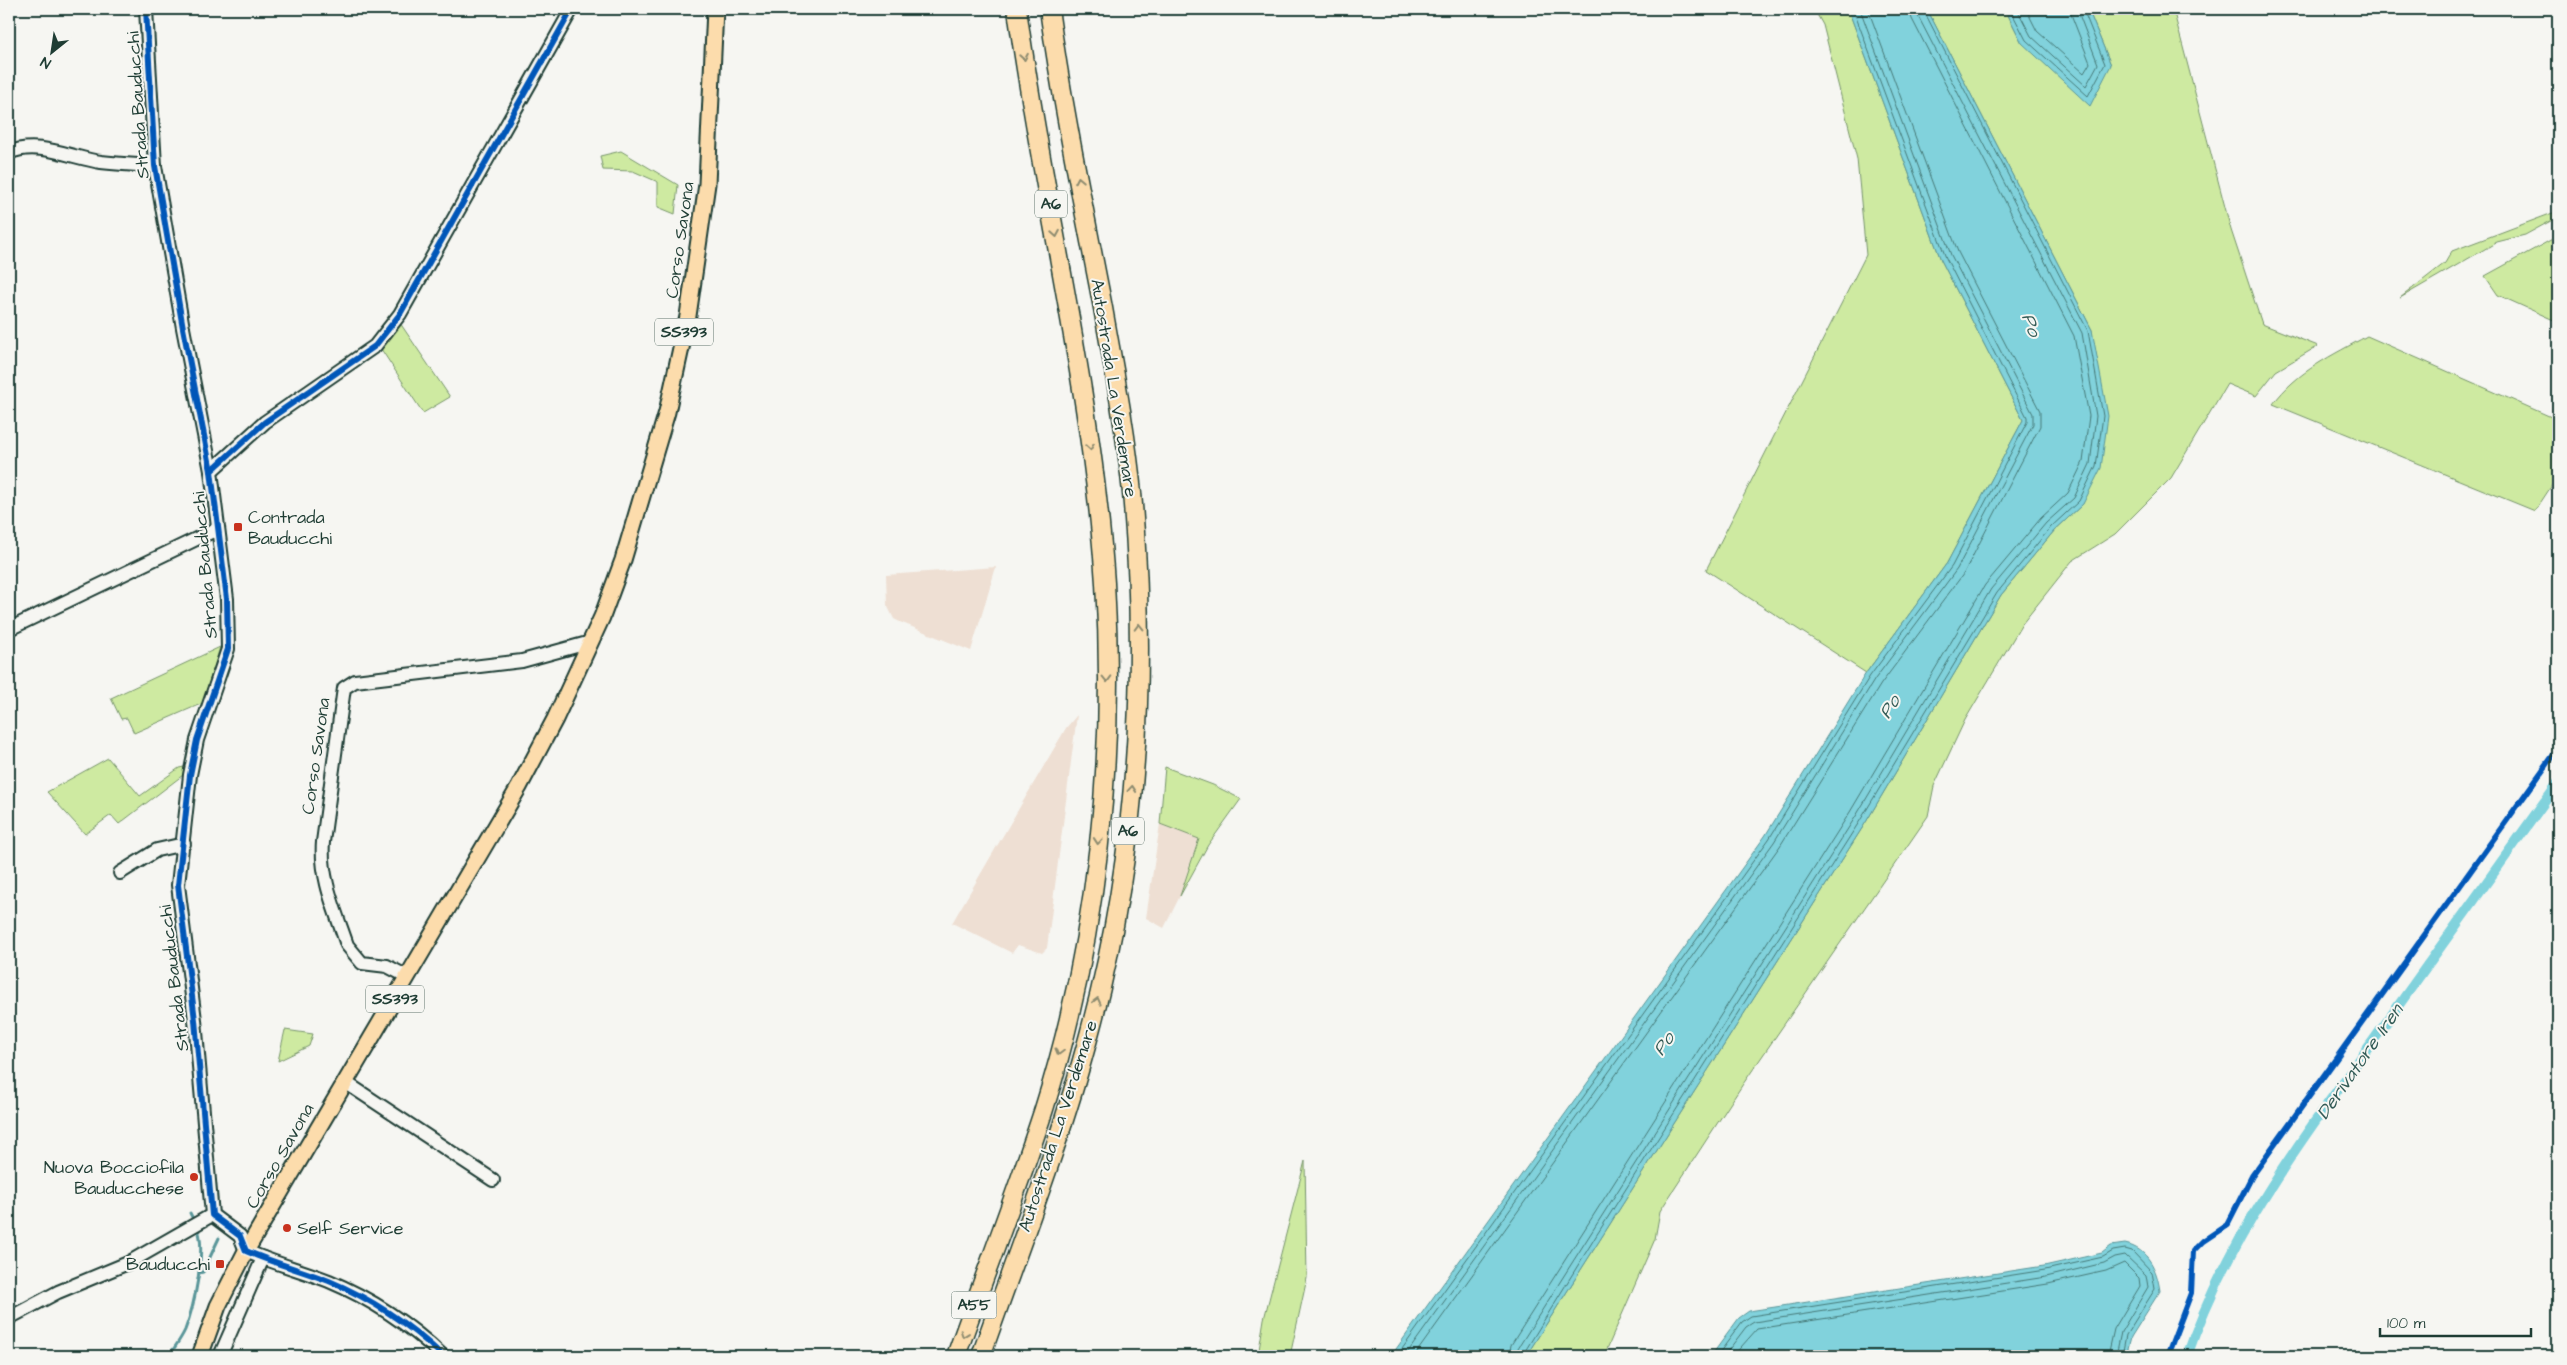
<svg xmlns="http://www.w3.org/2000/svg" width="2567" height="1365" viewBox="0 0 2567 1365" font-family="'Architects Daughter',sans-serif">
<style>
.built{fill:#eedfd3}
.green{fill:#ceeaa1;stroke:#76946a}
.water{fill:#81d2dc;stroke:#5a9699}
.lines{fill:none;stroke-linecap:round;stroke-linejoin:round}
.shore{stroke:#467977;stroke-width:1}
.stream{stroke:#5a9699;stroke-width:3}
.canal{stroke:#81d2dc;stroke-width:10}
.minor-casing{stroke:#1f3d34;stroke-width:16}
.major-casing{stroke:#1f3d34;stroke-width:19}
.highway-casing{stroke:#1f3d34;stroke-width:21}
.minor{stroke:#f6f6f2;stroke-width:12}
.major{stroke:#fcdcac;stroke-width:15}
.highway{stroke:#fcdcac;stroke-width:18}
.cycleway-casing{stroke:#f6f6f2;stroke-width:9}
.cycleway{stroke:#0057b8;stroke-width:6}
.oneway{stroke:#8e8c70}
.poi-dot{fill:#c8321e;stroke:#f6f6f2;stroke-width:2}
.labels{text-anchor:middle;dominant-baseline:central;stroke-width:4;stroke-linejoin:round;paint-order:stroke}
.shield{fill:#f6f6f2;stroke:#60746d;stroke-width:1}
.shield-label{font-size:16px;font-weight:bold;fill:#1f3d34}
.street-label{font-size:18px;fill:#1f3d34;stroke:#f6f6f2}
.poi-label{font-size:18px;fill:#1f3d34;stroke:#f6f6f2;text-anchor:start}
.water-label{font-size:19px;font-style:italic;fill:#335b56;stroke:#f6f6f2}
</style>
<rect width="100%" height="100%" fill="#f6f6f2"/>
<filter id="ink" filterUnits="userSpaceOnUse"><feTurbulence type="fractalNoise" baseFrequency=".02" numOctaves="2"/><feDisplacementMap in="SourceGraphic" scale="10" xChannelSelector="R" yChannelSelector="G"/><feConvolveMatrix kernelMatrix="1 2 1 2 8 2 1 2 1" color-interpolation-filters="sRGB"/></filter>
<g filter="url(#ink)">
<g class="built">
<path d="M 996,567 L 971,651 L 900,622 L 894,619 L 887,605 L 886,575 Z"/>
<path d="M 1077,715 L 1047,948 L 1042,953 L 1018,945 L 1012,953 L 952,923 L 1066,728 Z"/>
<path d="M 1160,824 L 1199,839 L 1180,896 L 1164,928 L 1146,918 Z"/>
</g>
<g class="green">
<path d="M 1814,9 L 1848,9 L 1941,260 L 2023,420 L 1947,563 L 1866,673 L 1706,570 L 1866,255 L 1857,159 L 1823,25 Z"/>
<path d="M 1927,9 L 2005,9 L 2022,43 L 2111,65 L 2088,9 L 2173,9 L 2231,230 L 2262,324 L 2318,346 L 2276,371 L 2256,396 L 2227,384 L 2171,478 L 2115,534 L 2072,561 L 2022,624 L 1965,720 L 1934,786 L 1928,816 L 1743,1084 L 1660,1211 L 1655,1239 L 1604,1356 L 1526,1356 L 1866,822 L 2001,595 L 2054,531 L 2083,504 L 2092,330 Z"/>
<path d="M 621,151 L 678,185 L 675,214 L 658,207 L 658,182 L 633,171 L 603,170 L 600,156 Z"/>
<path d="M 2558,211 L 2558,217 L 2525,235 L 2497,242 L 2400,298 L 2445,263 L 2452,251 Z"/>
<path d="M 2558,236 L 2558,322 L 2498,295 L 2485,276 Z"/>
<path d="M 400,323 L 450,397 L 423,413 L 381,349 Z"/>
<path d="M 2367,336 L 2558,420 L 2558,476 L 2535,511 L 2273,404 C 2297,371 2333,355 2367,336 Z"/>
<path d="M 220,647 L 203,703 L 134,733 L 127,718 L 121,719 L 111,698 Z"/>
<path d="M 108,758 L 140,796 L 179,768 L 184,767 L 183,775 L 119,824 L 111,815 L 85,834 L 47,792 Z"/>
<path d="M 1165,767 L 1213,785 L 1241,799 L 1208,845 L 1180,896 L 1199,839 L 1160,824 Z"/>
<path d="M 285,1030 L 313,1034 L 309,1046 L 278,1061 Z"/>
<path d="M 1305,1161 L 1307,1278 L 1290,1356 L 1258,1356 L 1264,1319 Z"/>
</g>
<g class="water">
<path d="M 1848,9 L 1927,9 L 2092,330 L 2108,416 L 2101,468 L 2083,504 L 2054,531 L 2001,595 L 1866,822 L 1526,1356 L 1391,1356 L 1765,836 L 1866,673 L 1947,563 L 2023,420 L 1941,260 Z"/>
<path d="M 2005,9 L 2088,9 L 2111,65 L 2090,106 L 2022,43 Z"/>
<path d="M 2125,1244 C 2148,1249 2157,1269 2160,1291 L 2131,1337 L 2126,1356 L 1711,1356 L 1739,1318 L 1749,1311 L 2044,1266 L 2102,1253 L 2111,1246 Z"/>
</g>
<g class="lines">
<g class="shore">
<path d="M 2010,9 L 2026,40 L 2088,96 L 2105,64 L 2083,9"/>
<path d="M 2017,9 L 2031,36 L 2086,86 L 2098,64 L 2077,9"/>
<path d="M 2026,9 L 2037,31 L 2084,73 L 2090,63 L 2069,9"/>
<path d="M 1397,1356 L 1769,839 L 1870,676 L 1952,566 L 2027,422 L 2027,417 L 1946,258 L 1853,9"/>
<path d="M 1405,1356 L 1774,842 L 1875,679 L 1957,569 L 2033,424 L 2033,414 L 1951,255 L 1860,9"/>
<path d="M 1414,1356 L 1780,846 L 1881,684 L 1964,573 L 2040,426 L 2040,411 L 1958,252 L 1868,9"/>
<path d="M 1509,1356 L 1511,1345 L 1850,812 L 1985,585 L 2041,518 L 2068,493 L 2083,462 L 2089,416 L 2074,336 L 1912,19 L 1909,9"/>
<path d="M 1516,1356 L 1518,1348 L 1856,816 L 1991,589 L 2046,523 L 2074,498 L 2090,464 L 2096,416 L 2082,333 L 1918,16 L 1917,9"/>
<path d="M 1522,1356 L 1596,1236 L 1861,819 L 1997,593 L 2051,527 L 2079,501 L 2096,466 L 2103,416 L 2088,331 L 1923,9"/>
<path d="M 1717,1356 L 1742,1322 L 1751,1316 L 2045,1270 L 2103,1257 L 2113,1251 L 2125,1249 L 2132,1251 L 2152,1272 L 2155,1289 L 2126,1335 L 2122,1356"/>
<path d="M 1724,1356 L 1746,1327 L 1754,1322 L 2046,1277 L 2104,1263 L 2115,1257 L 2125,1255 L 2146,1275 L 2148,1287 L 2121,1332 L 2116,1356"/>
<path d="M 1733,1356 L 1757,1329 L 2048,1284 L 2106,1271 L 2124,1263 L 2139,1278 L 2140,1286 L 2114,1329 L 2108,1356"/>
</g>
<g class="stream">
<path d="M 190,1213 L 194,1221"/>
<path d="M 199,1273 L 203,1272 L 219,1238"/>
<path d="M 169,1356 C 174,1348 181,1339 185,1330 C 194,1307 207,1248 197,1227"/>
</g>
<path class="canal" d="M 2187,1356 C 2227,1239 2301,1140 2373,1041 C 2435,955 2496,869 2558,783"/>
<g class="minor-casing">
<g id="minor">
<path d="M 146,9 L 155,166 L 183,328 L 211,471 L 227,599 L 228,649 L 197,740 L 190,775 L 178,885 L 195,1020 L 212,1215 L 240,1236 L 246,1251 C 273,1263 301,1270 329,1281 C 372,1299 409,1324 443,1356"/>
<path d="M 9,153 C 37,140 72,158 101,162 C 119,164 137,165 155,166"/>
<path d="M 211,471 L 265,422 L 375,346 L 400,314 L 572,9"/>
<path d="M 9,629 L 217,529"/>
<path d="M 120,873 L 157,850 L 184,844"/>
<path d="M 408,977 L 387,966 L 362,963 L 347,945 C 336,912 320,878 323,842 L 344,688 L 355,681 L 522,661 L 591,642"/>
<path d="M 345,1082 L 493,1180"/>
<path d="M 9,1318 L 58,1292 L 128,1263 L 212,1215"/>
<path d="M 220,1356 L 263,1258"/>
</g>
</g>
<g class="major-casing">
<path id="major" d="M 200,1356 L 218,1306 L 246,1251 L 519,787 L 555,719 L 602,617 L 623,560 L 667,412 L 688,316 L 707,184 L 715,9"/>
</g>
<g class="highway-casing">
<g id="highway">
<path d="M 956,1356 C 985,1274 1017,1192 1044,1109 C 1097,942 1116,757 1105,583 C 1092,389 1043,200 1017,9"/>
<path d="M 981,1356 C 1018,1250 1060,1144 1089,1035 C 1137,859 1148,674 1132,493 C 1126,431 1114,370 1103,308 C 1084,209 1063,109 1049,9"/>
</g>
</g>
<use href="#minor" class="minor"/>
<use href="#major" class="major"/>
<use href="#highway" class="highway"/>
<g class="cycleway-casing">
<g id="cycleway">
<path d="M 146,9 L 155,166 L 183,328 L 211,471 L 227,599 L 228,649 L 197,740 L 190,775 L 178,885 L 195,1020 L 212,1215 L 240,1236 L 246,1251 C 273,1263 301,1270 329,1281 C 372,1299 409,1324 443,1356"/>
<path d="M 211,471 L 265,422 L 375,346 L 400,314 L 572,9"/>
<path d="M 2167,1356 L 2191,1293 L 2193,1251 L 2203,1241 L 2227,1225 L 2252,1176 L 2558,749"/>
</g>
</g>
<use href="#cycleway" class="cycleway"/>
</g>
<defs><path id="oneway-chevron" d="M-2-3.5L2.5 0L-2 3.5" fill="none" stroke-width="1.6" stroke-linecap="round" stroke-linejoin="round" transform="scale(1.25)"/></defs>
<g class="oneway">
<use href="#oneway-chevron" transform="translate(1024 57) rotate(80)"/>
<use href="#oneway-chevron" transform="translate(1079 180) rotate(-101)"/>
<use href="#oneway-chevron" transform="translate(1056 234) rotate(80)"/>
<use href="#oneway-chevron" transform="translate(1090 447) rotate(81)"/>
<use href="#oneway-chevron" transform="translate(1139 627) rotate(-91)"/>
<use href="#oneway-chevron" transform="translate(1107 679) rotate(89)"/>
<use href="#oneway-chevron" transform="translate(1132 789) rotate(-85)"/>
<use href="#oneway-chevron" transform="translate(1098 841) rotate(95)"/>
<use href="#oneway-chevron" transform="translate(1097 1001) rotate(-76)"/>
<use href="#oneway-chevron" transform="translate(1059 1052) rotate(105)"/>
<use href="#oneway-chevron" transform="translate(964 1334) rotate(109)"/>
</g>
</g>
<g class="poi-dot">
<rect x="233" y="522" width="10" height="10" rx="2.5"/>
<circle cx="194" cy="1177" r="5"/>
<circle cx="287" cy="1228" r="5"/>
<rect x="215" y="1259" width="10" height="10" rx="2.5"/>
</g>
<g class="labels">
<g class="shield">
<rect x="1035" y="190.5" width="32" height="27" rx="4"/>
<rect x="655" y="318.5" width="58" height="27" rx="4"/>
<rect x="1112" y="817.5" width="32" height="27" rx="4"/>
<rect x="366" y="985.5" width="58" height="27" rx="4"/>
<rect x="951.5" y="1291.5" width="45" height="27" rx="4"/>
</g>
<g class="shield-label">
<text x="1051" y="204">A6</text>
<text x="684" y="332">SS393</text>
<text x="1128" y="831">A6</text>
<text x="395" y="999">SS393</text>
<text x="974" y="1305">A55</text>
</g>
<g class="street-label">
<text transform="translate(138 105) rotate(-94)">Strada Bauducchi</text>
<text transform="translate(680 240) rotate(-82)">Corso Savona</text>
<text transform="translate(1114 388) rotate(81)">Autostrada La Verdemare</text>
<text transform="translate(205 565) rotate(-95)">Strada Bauducchi</text>
<text transform="translate(316 756) rotate(-82)">Corso Savona</text>
<text transform="translate(174 978) rotate(-97)">Strada Bauducchi</text>
<text transform="translate(1058 1126) rotate(-72)">Autostrada La Verdemare</text>
<text transform="translate(280 1156) rotate(-60)">Corso Savona</text>
</g>
<g class="poi-label">
<text x="248" y="517">Contrada<tspan x="248" dy="21">Bauducchi</tspan></text>
<text x="184" y="1167" text-anchor="end">Nuova Bocciofila<tspan x="184" dy="21">Bauducchese</tspan></text>
<text x="297" y="1228">Self Service</text>
<text x="210" y="1264" text-anchor="end">Bauducchi</text>
</g>
<g class="water-label">
<text transform="translate(2031 325) rotate(69)">Po</text>
<text transform="translate(1890 707) rotate(-58)">Po</text>
<text transform="translate(1664 1044) rotate(-55)">Po</text>
<text transform="translate(2360 1062) rotate(-55)">Derivatore Iren</text>
</g>
</g>
<rect width="2567" height="1365" fill="none" stroke="#f6f6f2" stroke-width="30"/>
<rect x="15" y="15" width="2537" height="1335" fill="none" stroke="#1f3d34" stroke-width="2" filter="url(#ink)"/>
<g transform="translate(52 52) rotate(210)" stroke="#f6f6f2" stroke-width="4" paint-order="stroke">
<path d="M0-4L9 19L0 12L-9 19Z" fill="#1f3d34"/>
<text y="-8" font-size="14" font-weight="bold" text-anchor="middle" fill="#1f3d34">N</text>
</g>
<path d="M2380 1328v8h151v-8" fill="none" stroke="#1f3d34" stroke-width="2.5"/>
<text x="2387" y="1328" font-size="15" fill="#1f3d34" stroke="#f6f6f2" stroke-width="4" paint-order="stroke">100 m</text>
</svg>
